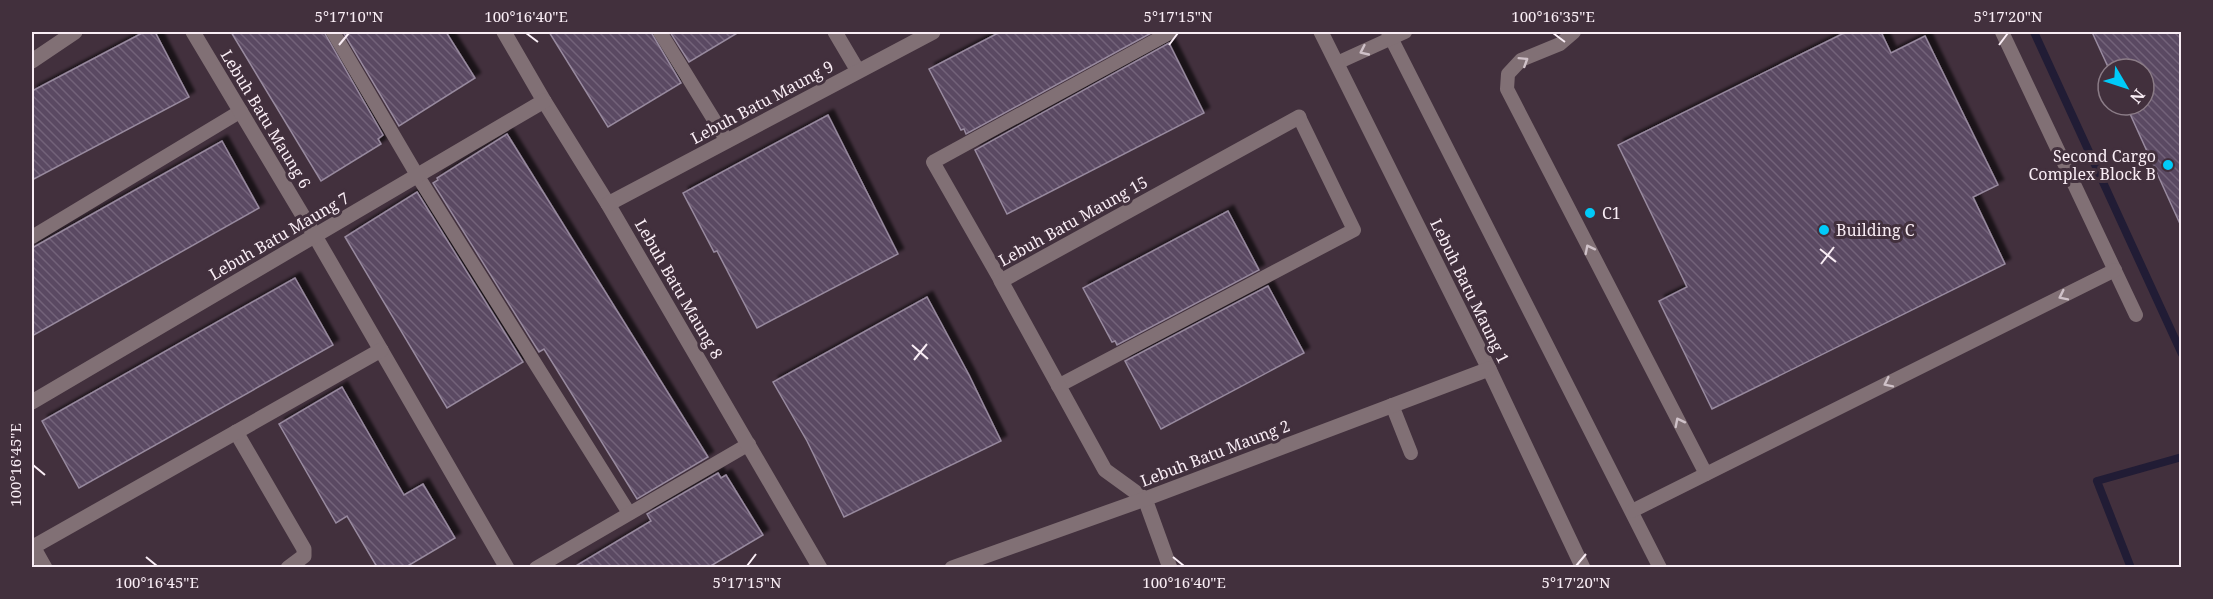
<svg xmlns="http://www.w3.org/2000/svg" width="2213" height="599" viewBox="0 0 2213 599" font-family="'Noto Serif',serif">
<style>
.lines{fill:none;stroke-linecap:round;stroke-linejoin:round}
.stream{stroke:#211c35;stroke-width:8}
.building{fill:url(#building-back-hatch);stroke:#988a9f;stroke-width:1.5;filter:url(#shadow)}
.lane{stroke:#817075;stroke-width:14}
.street{stroke:#817075;stroke-width:15}
.oneway{stroke:#cfc1c8}
.ticks{fill:none;stroke:#f9edf5;stroke-width:2}
.poi-dot{fill:#00cbf9;stroke:#42303d;stroke-width:2}
.labels{text-anchor:middle;dominant-baseline:central;stroke-width:6;stroke-linejoin:round;paint-order:stroke}
.street-label{font-size:16px;fill:#f9edf5;stroke:#42303d}
.poi-label{font-size:16px;fill:#f9edf5;stroke:#42303d;text-anchor:start}
.neatline{fill:none;stroke:#f9edf5;stroke-width:2}
.ticks-label{font-size:15px;text-anchor:middle;fill:#f9edf5}
</style>
<defs>
<pattern id="building-back-hatch" width="6" height="6" patternUnits="userSpaceOnUse" patternTransform="scale(1.5)"><rect width="6" height="6" fill="#5a4862"/><path d="M-1 5l2 2M0 0l6 6M5-1l2 2" fill="none" stroke="#726379"/></pattern>
<filter id="shadow"><feDropShadow dx="5.5" dy="-5.5" stdDeviation="1.5" flood-color="#0009"/></filter>
</defs>
<rect width="100%" height="100%" fill="#42303d"/>
<g class="lines">
<g class="stream">
<path d="M 2034,32 L 2182,354"/>
<path d="M 2131,568 L 2097,481 L 2182,457"/>
</g>
</g>
<g class="building">
<path d="M 144,32 L 155,32 L 189,97 L 32,180 L 32,91 Z"/>
<path d="M 231,32 L 324,32 L 383,135 L 378,139 L 381,144 L 321,181 Z"/>
<path d="M 343,32 L 446,32 L 475,78 L 399,126 Z"/>
<path d="M 549,32 L 651,32 L 681,83 L 608,127 Z"/>
<path d="M 670,32 L 739,32 L 689,62 Z"/>
<path d="M 1000,32 L 1153,32 L 966,134 L 964,129 L 961,130 L 929,69 Z"/>
<path d="M 1846,32 L 1881,32 L 1891,53 L 1925,36 L 1998,185 L 1973,197 L 2005,264 L 1712,409 L 1659,301 L 1687,287 L 1618,145 Z"/>
<path d="M 2092,32 L 2181,32 L 2181,226 L 2126,105 L 2144,105 L 2144,69 L 2109,69 Z"/>
<path d="M 1169,43 L 1204,113 L 1007,214 L 975,150 Z"/>
<path d="M 828,115 L 898,254 L 757,328 L 717,251 L 714,252 L 683,193 Z"/>
<path d="M 507,134 L 708,457 L 637,499 L 544,349 L 539,352 L 433,183 L 438,180 L 437,178 Z"/>
<path d="M 222,141 L 259,208 L 32,336 L 32,248 Z"/>
<path d="M 417,192 L 523,362 L 447,408 L 345,237 Z"/>
<path d="M 1228,211 L 1259,270 L 1117,345 L 1115,341 L 1112,342 L 1083,288 Z"/>
<path d="M 295,278 L 333,345 L 79,488 L 42,421 Z"/>
<path d="M 1268,286 L 1304,353 L 1161,429 L 1125,361 Z"/>
<path d="M 927,297 L 969,375 L 1001,441 L 844,517 L 807,441 L 773,382 Z"/>
<path d="M 342,387 L 404,495 L 423,484 L 455,538 L 406,567 L 377,567 L 347,516 L 336,523 L 279,424 Z"/>
<path d="M 718,473 L 721,478 L 726,475 L 763,535 L 709,567 L 574,567 L 651,521 L 647,514 Z"/>
</g>
<g class="lines">
<g class="lane">
<path d="M 333,32 L 417,175 L 629,513"/>
<path d="M 660,32 L 727,141"/>
<path d="M 1388,32 L 1660,568"/>
<path d="M 1574,32 L 1560,44 L 1521,60 L 1508,74 L 1507,89 L 1706,474"/>
<path d="M 2002,32 L 2136,315"/>
<path d="M 1337,63 L 1405,32"/>
<path d="M 32,237 L 241,111"/>
<path d="M 1001,281 L 933,162 L 1171,32"/>
<path d="M 1058,386 L 1354,230 L 1299,117"/>
<path d="M 1392,405 L 1411,453"/>
<path d="M 1632,511 L 2115,270"/>
<path d="M 536,568 L 749,444"/>
</g>
<g class="street">
<path d="M 193,32 L 315,236 L 507,568"/>
<path d="M 504,32 L 544,101 L 608,204 L 820,568"/>
<path d="M 835,32 L 858,71"/>
<path d="M 1321,32 L 1489,369 L 1583,568"/>
<path d="M 32,61 L 75,32"/>
<path d="M 608,204 L 933,32"/>
<path d="M 32,402 L 544,101"/>
<path d="M 236,432 L 304,549 L 304,556 L 288,568"/>
<path d="M 1145,499 L 1105,470 L 1001,281 L 1299,117"/>
<path d="M 1145,499 L 1170,568"/>
<path d="M 32,545 L 45,568"/>
<path d="M 33,547 L 381,350"/>
<path d="M 952,568 L 1145,499 L 1489,369"/>
</g>
</g>
<defs><path id="oneway-chevron" d="M-2-3.5L2.5 0L-2 3.5" fill="none" stroke-width="1.6" stroke-linecap="round" stroke-linejoin="round" transform="scale(1.5)"/></defs>
<g class="oneway">
<use href="#oneway-chevron" transform="translate(1364 51) rotate(155)"/>
<use href="#oneway-chevron" transform="translate(1524 61) rotate(-32)"/>
<use href="#oneway-chevron" transform="translate(1589 249) rotate(-117)"/>
<use href="#oneway-chevron" transform="translate(2063 296) rotate(154)"/>
<use href="#oneway-chevron" transform="translate(1888 383) rotate(154)"/>
<use href="#oneway-chevron" transform="translate(1679 422) rotate(-117)"/>
</g>
<path class="ticks" d="M 526,33 L 538,42M 1553,33 L 1565,42M 339,45 L 349,33M 1169,45 L 1178,33M 1999,45 L 2008,33M 1820,249 L 1836,262M 1821,264 L 1834,247M 912,345 L 928,359M 914,360 L 927,344M 33,465 L 45,475M 146,557 L 157,566M 1173,557 L 1184,566M 747,566 L 756,554M 1576,566 L 1586,554"/>
<g class="poi-dot">
<circle cx="2168" cy="165" r="6"/>
<circle cx="1590" cy="213" r="6"/>
<circle cx="1824" cy="230" r="6"/>
</g>
<g class="labels">
<g class="street-label">
<text transform="translate(762 102) rotate(-28)">Lebuh Batu Maung 9</text>
<text transform="translate(266 119) rotate(59)">Lebuh Batu Maung 6</text>
<text transform="translate(1073 221) rotate(-29)">Lebuh Batu Maung 15</text>
<text transform="translate(279 236) rotate(-30)">Lebuh Batu Maung 7</text>
<text transform="translate(679 289) rotate(60)">Lebuh Batu Maung 8</text>
<text transform="translate(1470 291) rotate(64)">Lebuh Batu Maung 1</text>
<text transform="translate(1215 453) rotate(-21)">Lebuh Batu Maung 2</text>
</g>
<g class="poi-label">
<text x="2156" y="156" text-anchor="end">Second Cargo<tspan x="2156" dy="18">Complex Block B</tspan></text>
<text x="1602" y="213">C1</text>
<text x="1836" y="230">Building C</text>
</g>
</g>
<rect width="2213" height="599" fill="none" stroke="#42303d" stroke-width="66"/>
<g transform="translate(2126 87) rotate(129)"><circle r="28" fill="#42303d" stroke="#8b7c87" stroke-width="1.5"/>
<path d="M0-4.5L10 22L0 15L-10 22Z" fill="#00cbf9"/>
<text y="-9" font-size="16" font-weight="bold" text-anchor="middle" fill="#f9edf5">N</text>
</g>
<rect x="33" y="33" width="2147" height="533" class="neatline"/>
<g class="ticks-label">
<text x="349" y="22">5°17'10"N</text>
<text x="526" y="22">100°16'40"E</text>
<text x="1178" y="22">5°17'15"N</text>
<text x="1553" y="22">100°16'35"E</text>
<text x="2008" y="22">5°17'20"N</text>
<text transform="translate(16 465) rotate(-90)" y="5">100°16'45"E</text>
<text x="157" y="588">100°16'45"E</text>
<text x="747" y="588">5°17'15"N</text>
<text x="1184" y="588">100°16'40"E</text>
<text x="1576" y="588">5°17'20"N</text>
</g>
</svg>
